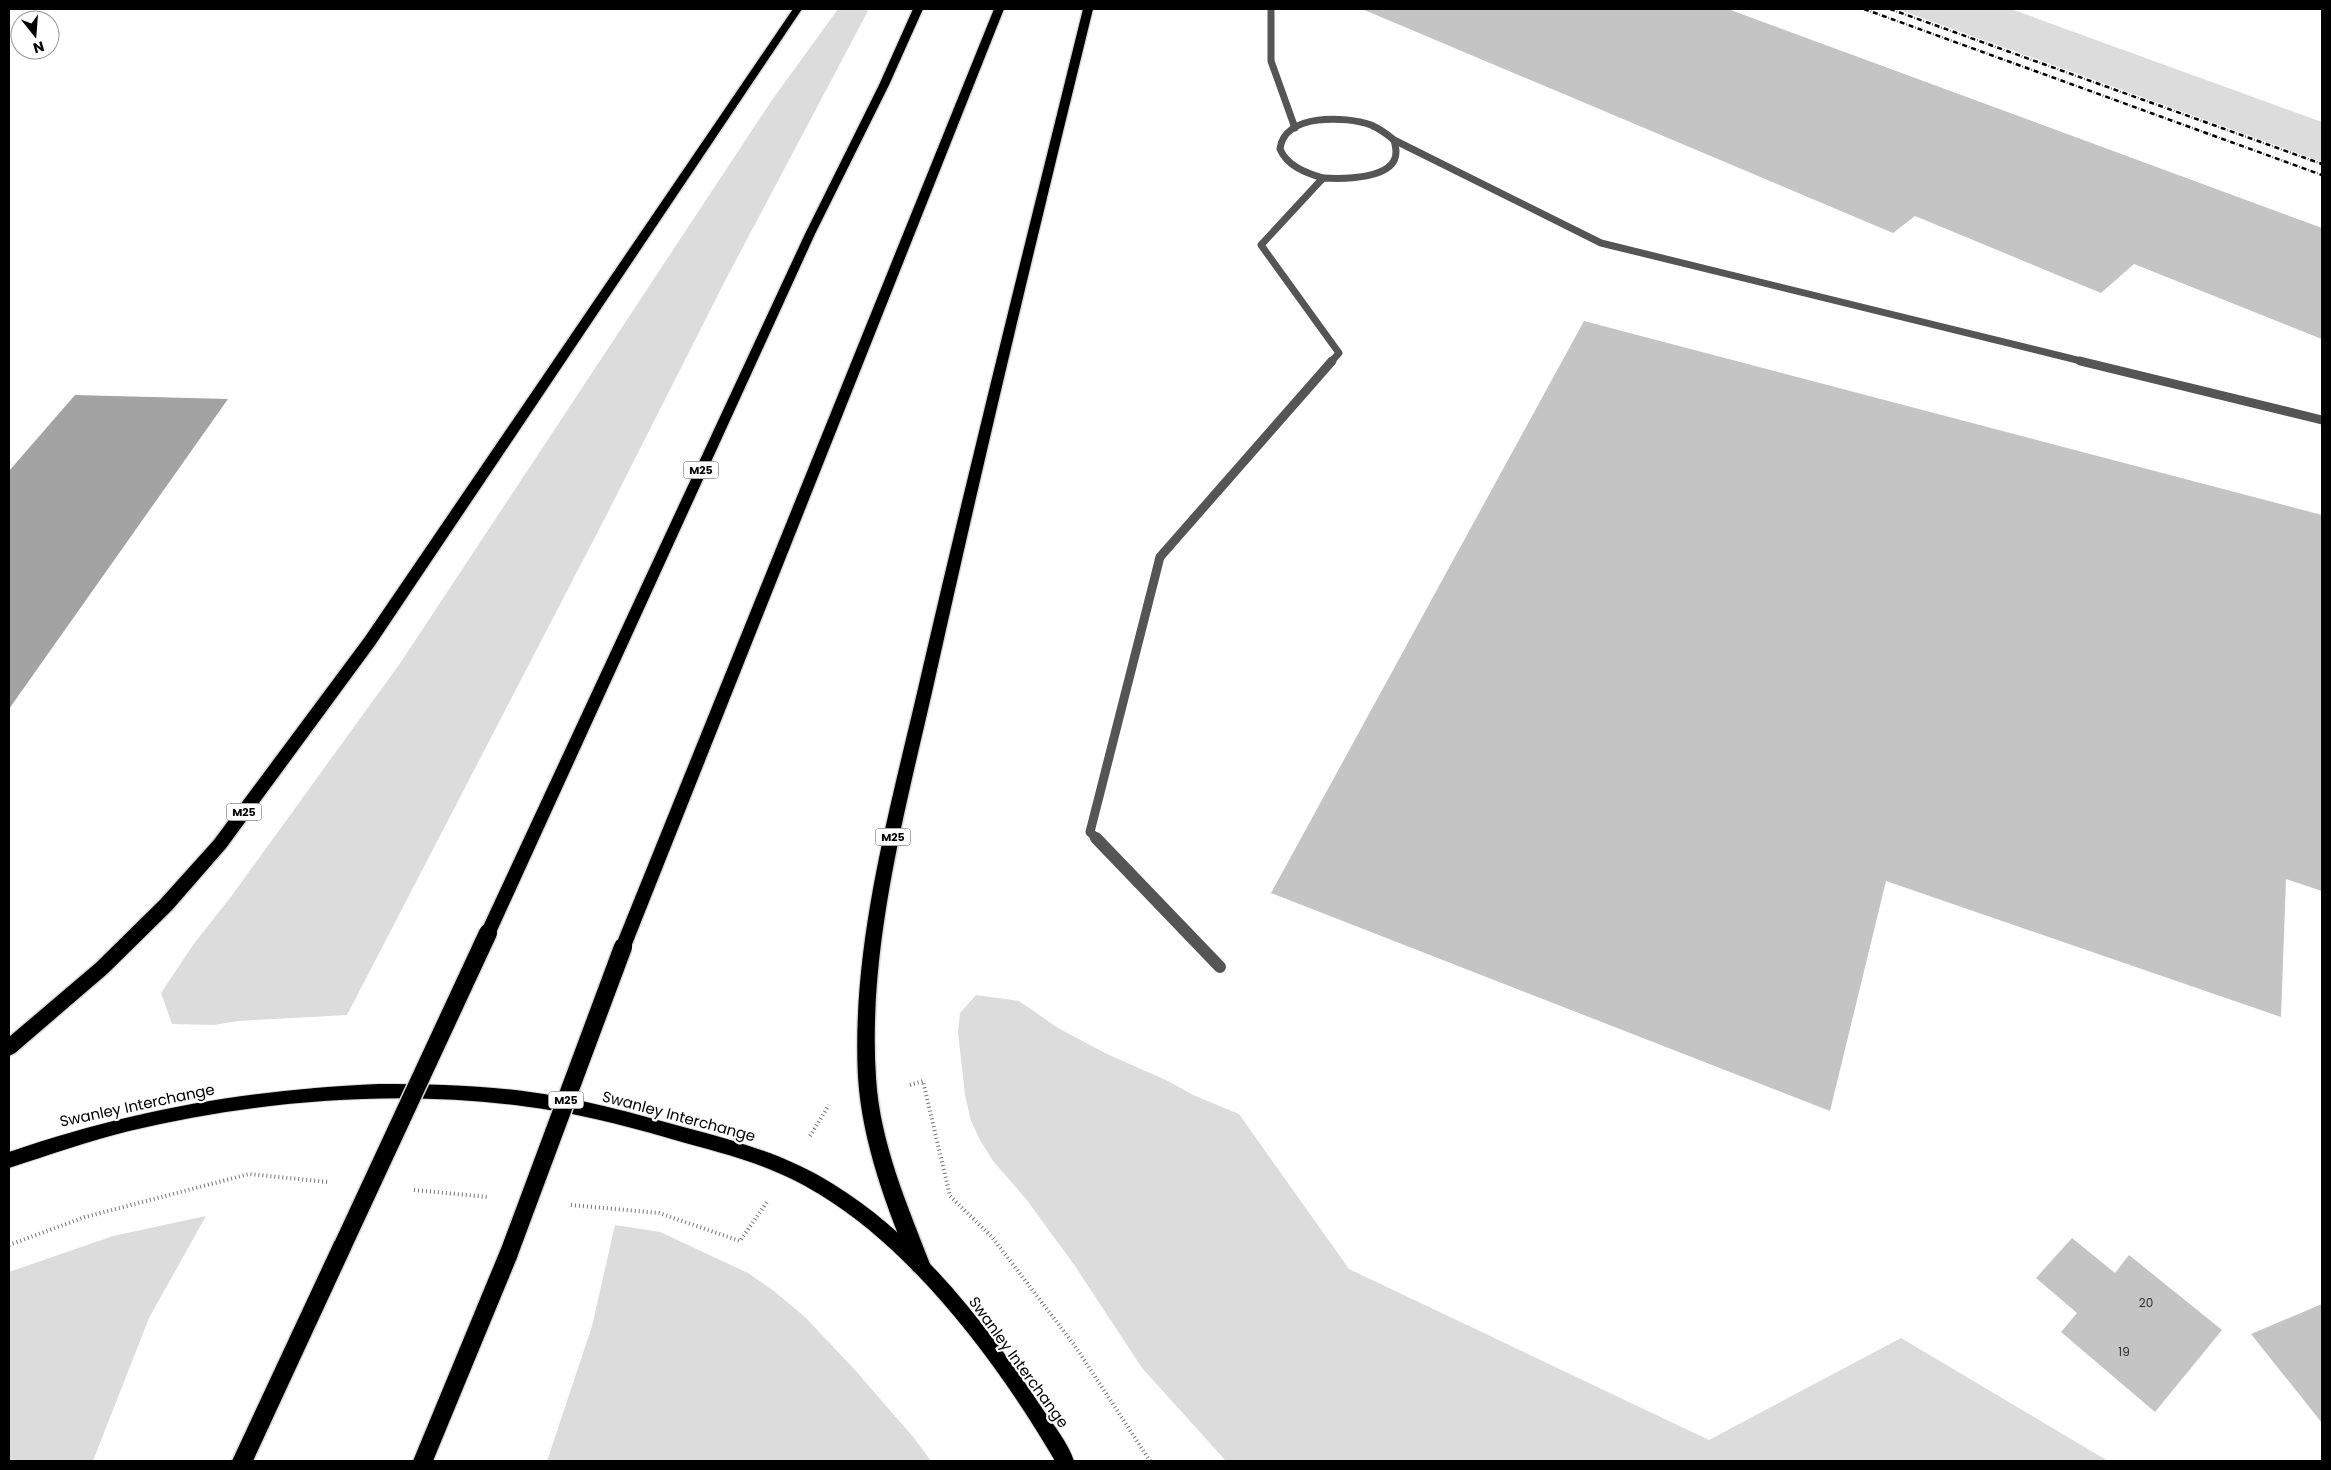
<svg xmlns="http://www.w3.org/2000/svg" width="2331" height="1470" viewBox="0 0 2331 1470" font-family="Poppins,sans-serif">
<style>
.green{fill:#dcdcdc}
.water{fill:#a3a3a3}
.building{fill:#c4c4c4}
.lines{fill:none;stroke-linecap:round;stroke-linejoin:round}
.trunk-casing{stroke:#dbdbdb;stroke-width:2}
.motorway-casing{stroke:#dbdbdb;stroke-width:3}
.path{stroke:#777;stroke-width:4;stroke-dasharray:1 3;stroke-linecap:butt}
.service-far2{stroke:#555;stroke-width:7}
.service-far1{stroke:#555;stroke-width:9}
.service{stroke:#555;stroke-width:12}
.trunk{fill:#000;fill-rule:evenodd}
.motorway{fill:#000;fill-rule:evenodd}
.rail{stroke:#000;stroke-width:2.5;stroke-dasharray:5 2 0.5 2;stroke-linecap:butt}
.motorway-bridge-casing{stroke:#dbdbdb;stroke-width:21;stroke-linecap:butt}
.motorway-bridge{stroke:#000;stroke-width:18}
.labels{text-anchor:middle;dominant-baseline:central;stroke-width:4.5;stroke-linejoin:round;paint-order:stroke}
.shield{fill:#fff;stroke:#4c4c4c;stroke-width:1}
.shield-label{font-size:11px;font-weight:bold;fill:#000}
.near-number-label{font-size:12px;fill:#313131}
.near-street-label{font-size:15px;fill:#000;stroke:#fff}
</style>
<rect width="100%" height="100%" fill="#fff"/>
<g class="green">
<path d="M 838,9 L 869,9 L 727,277 L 606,516 L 347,1015 L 238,1021 L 214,1025 L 172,1024 L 161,993 L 193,945 L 233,894 L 401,662 L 772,100 Z"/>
<path d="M 1897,9 L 2011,9 L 2322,122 L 2322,162 Z"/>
<path d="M 976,995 L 1019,1001 L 1058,1028 L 1107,1054 L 1168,1081 L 1193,1095 L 1239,1114 L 1349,1269 L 1709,1440 L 1901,1338 L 2108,1461 L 1226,1461 L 1142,1368 L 1075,1266 L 1026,1199 L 993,1161 L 980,1140 L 971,1121 L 965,1095 L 958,1032 L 960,1013 Z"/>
<path d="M 206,1216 L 149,1318 L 93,1461 L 9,1461 L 9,1272 L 113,1236 Z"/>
<path d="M 615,1225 L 660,1232 L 748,1273 L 774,1291 L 805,1317 L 855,1370 L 914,1438 L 931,1461 L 547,1461 L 592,1326 Z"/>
</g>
<path class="water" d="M 75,395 L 228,399 L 9,709 L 9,471 Z"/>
<g class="building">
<path d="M 1362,9 L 1728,9 L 2322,228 L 2322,339 L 2134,264 L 2101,293 L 1915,216 L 1893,233 Z"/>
<path d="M 1584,321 L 2322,515 L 2322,891 L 2286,879 L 2281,1017 L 1886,881 L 1830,1111 L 1271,893 Z"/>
<path d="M 2072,1238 L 2115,1273 L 2129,1255 L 2222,1330 L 2155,1412 L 2061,1332 L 2077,1313 L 2036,1278 Z"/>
<path d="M 2322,1304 L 2322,1423 L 2251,1334 Z"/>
</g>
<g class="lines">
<g class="trunk-casing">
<path id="trunk" d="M 379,1084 C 427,1084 475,1085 523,1091 C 579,1098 633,1113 687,1128 C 739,1142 787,1155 833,1184 C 898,1224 952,1283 998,1345 C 1014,1366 1029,1389 1044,1411 C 1055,1427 1068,1443 1074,1461 L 1055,1461 C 999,1365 915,1252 819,1194 C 768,1163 724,1154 668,1138 C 620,1124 571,1112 522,1106 C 392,1089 256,1101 129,1131 C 88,1141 49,1155 9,1168 L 9,1152 C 135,1109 246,1090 379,1084 Z"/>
</g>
<g class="motorway-casing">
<g id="motorway">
<path d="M 793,9 L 802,9 L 375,645 L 226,848 L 172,910 L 108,973 L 15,1053 L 9,1056 L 9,1037 L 96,963 L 160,900 L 214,840 L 365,637 Z"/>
<path d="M 913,9 L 923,9 L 889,85 L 815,234 L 496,933 L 494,938 L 488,940 L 482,938 L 480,933 L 805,234 L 879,85 Z"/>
<path d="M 994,9 L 1004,9 L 631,947 L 629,952 L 623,954 L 617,952 L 615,947 Z"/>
<path d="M 1083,9 L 1093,9 C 1039,229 986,449 937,670 C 908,801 867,943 876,1078 C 880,1143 907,1204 930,1264 L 927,1271 L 920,1273 L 913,1271 C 888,1211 862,1143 858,1077 C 851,939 893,800 923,667 C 974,447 1029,228 1083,9 Z"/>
<path d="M 343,1236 L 350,1238 L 353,1245 L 253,1461 L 232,1461 L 336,1238 Z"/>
<path d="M 509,1244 L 516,1246 L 519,1253 L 433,1461 L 413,1461 L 502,1246 Z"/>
</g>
</g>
<g class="path">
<path d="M 910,1085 L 923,1081 L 950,1196 L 992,1237 L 1075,1346 L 1150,1461"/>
<path d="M 810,1136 L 829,1105"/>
<path d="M 414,1190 L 488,1197"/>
<path d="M 571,1205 L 659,1213 L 740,1241 L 767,1202"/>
<path d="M 9,1245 L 85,1217 L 249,1174 L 328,1182"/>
</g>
<g class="service-far2">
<path d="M 1271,9 L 1271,61 L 1295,128"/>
<path d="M 1323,178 C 1306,173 1287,166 1280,149 C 1284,113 1346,116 1371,125 C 1380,129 1387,134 1394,140 L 1601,243 L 2085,362"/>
<path d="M 1331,362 L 1339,353 L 1261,245 L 1323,178 C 1342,179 1396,180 1396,152 C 1396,148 1395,144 1394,140"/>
</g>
<g class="service-far1">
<path d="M 2080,361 L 2322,420"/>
<path d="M 1097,839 L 1090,832 L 1160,557 L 1332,361"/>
</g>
<path class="service" d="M 1096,838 L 1220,967"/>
<use href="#trunk" class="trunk"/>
<use href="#motorway" class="motorway"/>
<g class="rail">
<path d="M 1864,9 L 2322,175"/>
<path d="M 1890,9 L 2322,164"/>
</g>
<g class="motorway-bridge-casing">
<g id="motorway-bridge">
<path d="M 343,1245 L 488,933"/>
<path d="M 509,1253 L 623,947"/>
</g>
</g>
<use href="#motorway-bridge" class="motorway-bridge"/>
</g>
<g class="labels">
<g class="shield">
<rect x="683.5" y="461.5" width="35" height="17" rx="4"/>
<rect x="226.5" y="803.5" width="35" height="17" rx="4"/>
<rect x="875.5" y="828.5" width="35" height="17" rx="4"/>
<rect x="548.5" y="1091.5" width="35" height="17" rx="4"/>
</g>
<g class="shield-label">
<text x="701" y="470">M25</text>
<text x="244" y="812">M25</text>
<text x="893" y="837">M25</text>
<text x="566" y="1100">M25</text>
</g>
<g class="near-number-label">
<text x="2146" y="1302">20</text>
<text x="2124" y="1351">19</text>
</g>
<g class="near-street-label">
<text transform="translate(137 1105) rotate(-12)">Swanley Interchange</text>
<text transform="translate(679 1116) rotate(15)">Swanley Interchange</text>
<text transform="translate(1019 1362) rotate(54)">Swanley Interchange</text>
</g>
</g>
<rect width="2331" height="1470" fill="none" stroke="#000000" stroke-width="20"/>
<g transform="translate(35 35) rotate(163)"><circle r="24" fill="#ffffff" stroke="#999999"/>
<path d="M0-4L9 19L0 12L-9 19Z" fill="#000000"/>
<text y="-8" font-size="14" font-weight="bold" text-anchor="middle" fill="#000000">N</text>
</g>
</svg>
